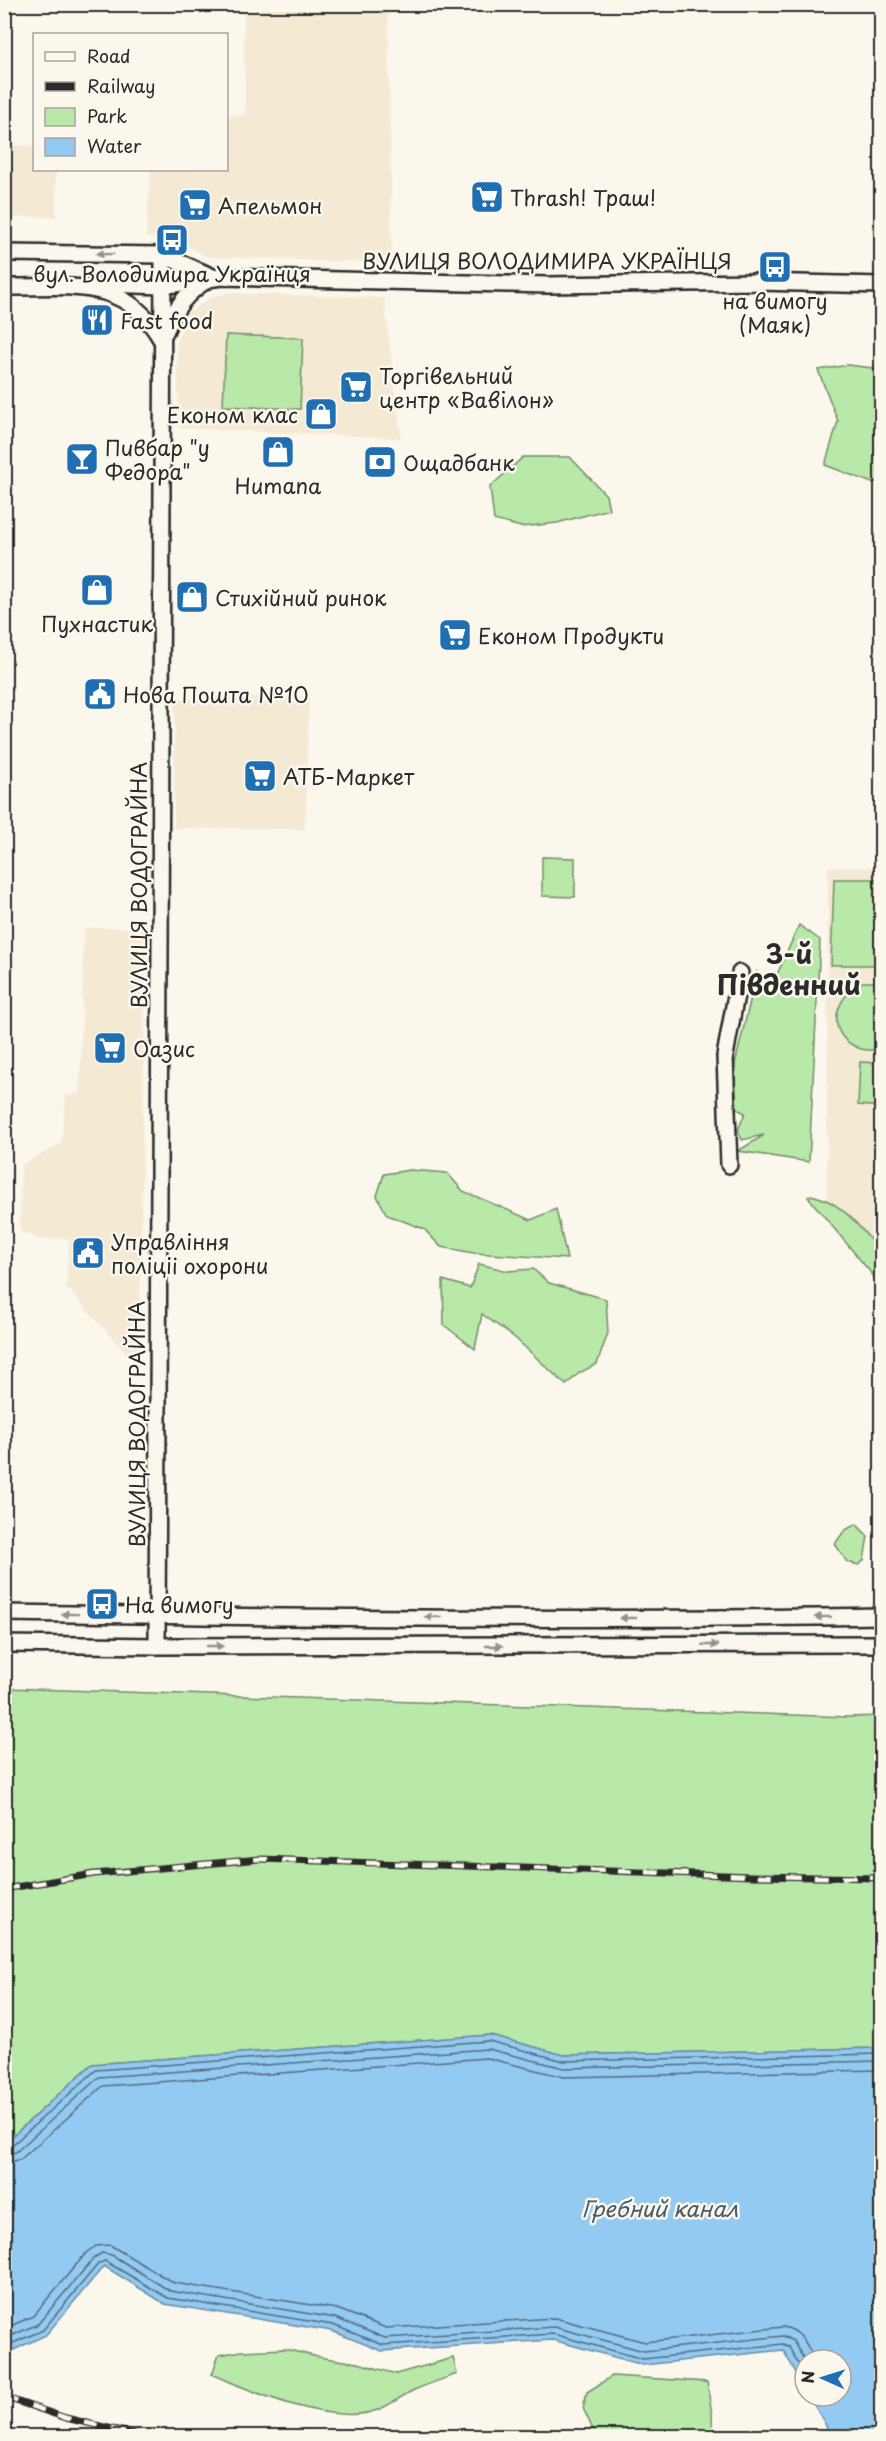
<svg xmlns="http://www.w3.org/2000/svg" width="886" height="2441" viewBox="0 0 886 2441" font-family="'Playpen Sans',sans-serif">
<style>
.built{fill:#f4e9d3}
.green{fill:#b8e9a9;stroke:#728a6a;stroke-width:1.5}
.water{fill:#93caf2;stroke:#698aa2;stroke-width:1.5}
.lines{fill:none;stroke-linecap:round;stroke-linejoin:round}
.shore{stroke:#556b7b;stroke-width:1.5}
.minor-casing{stroke:#2b2b2b;stroke-width:20}
.minor{stroke:#fbf7ec;stroke-width:15}
.rail-casing{stroke:#2b2b2b;stroke-width:7}
.rail{stroke:#fbf7ec;stroke-width:4.5;stroke-dasharray:14;stroke-linecap:butt}
.oneway{fill:#93918c}
.labels{text-anchor:middle;dominant-baseline:central;stroke-width:5;stroke-linejoin:round;paint-order:stroke}
.poi-label{font-size:21px;fill:#2b2b2b;stroke:#fbf7ec;text-anchor:start}
.street-label{font-size:21px;fill:#2b2b2b;stroke:#fbf7ec}
.water-label{font-size:22px;font-style:italic;fill:#4a5b67;stroke:#fbf7ec}
.district-label{font-size:27px;font-weight:bold;fill:#2b2b2b;stroke:#fbf7ec}
</style>
<rect width="100%" height="100%" fill="#fbf7ec"/>
<filter id="ink" filterUnits="userSpaceOnUse"><feTurbulence type="fractalNoise" baseFrequency=".0167" numOctaves="2"/><feDisplacementMap in="SourceGraphic" scale="12" xChannelSelector="R" yChannelSelector="G"/><feConvolveMatrix kernelMatrix="1 2 1 2 8 2 1 2 1" color-interpolation-filters="sRGB"/></filter>
<g filter="url(#ink)">
<g class="built">
<path d="M 244,5 L 388,5 L 392,263 L 207,257 L 177,240 L 146,237 L 151,170 L 226,170 L 227,116 L 245,115 Z"/>
<path d="M 5,146 L 34,146 L 34,170 L 56,170 L 56,217 L 5,217 Z"/>
<path d="M 227,293 L 384,298 L 401,438 L 179,428 L 177,341 L 187,314 L 210,298 Z"/>
<path d="M 309,696 L 305,829 L 174,828 L 175,699 Z"/>
<path d="M 828,867 L 881,868 L 881,1253 L 844,1209 L 827,1201 Z"/>
<path d="M 84,928 L 146,928 L 139,1367 L 66,1287 L 69,1238 L 40,1239 L 20,1231 L 21,1165 L 61,1144 L 66,1095 L 80,1094 Z"/>
</g>
<g class="green">
<path d="M 226,335 L 303,338 L 300,409 L 223,406 Z"/>
<path d="M 848,365 L 881,369 L 881,481 L 872,483 L 825,465 L 838,421 L 818,370 Z"/>
<path d="M 523,457 L 570,457 L 606,495 L 609,509 L 557,523 L 521,527 L 494,520 L 490,487 Z"/>
<path d="M 542,857 L 575,858 L 575,897 L 542,896 Z"/>
<path d="M 834,879 L 881,879 L 881,965 L 831,965 Z"/>
<path d="M 799,925 L 820,940 L 809,1162 L 738,1151 L 764,1135 L 742,1140 L 738,1130 L 745,1113 L 737,1109 L 734,1068 L 757,972 L 767,997 Z"/>
<path d="M 862,982 L 881,982 L 881,1050 C 872,1050 862,1051 854,1046 C 824,1030 837,996 862,982 Z"/>
<path d="M 860,1062 L 881,1063 L 881,1107 L 858,1105 Z"/>
<path d="M 410,1170 L 447,1173 L 463,1191 L 531,1220 L 556,1209 L 567,1259 L 474,1253 L 441,1247 L 424,1229 L 387,1215 L 377,1196 L 384,1174 Z"/>
<path d="M 811,1195 C 844,1202 861,1229 881,1253 L 881,1285 L 808,1197 Z"/>
<path d="M 479,1264 L 508,1271 L 533,1269 L 549,1283 L 606,1299 L 608,1333 L 597,1364 L 579,1373 L 566,1385 L 515,1338 L 482,1314 L 475,1349 L 444,1325 L 443,1280 L 470,1288 Z"/>
<path d="M 856,1524 L 868,1536 L 864,1560 L 859,1565 L 847,1562 L 835,1544 L 844,1531 Z"/>
<path d="M 5,1688 L 849,1717 L 881,1716 L 881,2048 L 564,2055 L 490,2035 L 92,2064 L 5,2143 Z"/>
<path d="M 285,2349 L 318,2357 L 358,2363 L 396,2374 L 453,2358 L 457,2374 C 443,2379 428,2384 414,2390 C 401,2396 390,2406 377,2410 C 334,2427 252,2392 212,2374 L 219,2355 L 242,2351 Z"/>
<path d="M 612,2376 L 707,2382 L 712,2414 L 713,2436 L 596,2436 L 583,2408 L 587,2392 Z"/>
</g>
<path class="water" d="M 490,2035 L 564,2055 L 881,2048 L 881,2436 L 832,2436 L 809,2396 L 841,2396 L 841,2360 L 805,2360 L 805,2389 L 783,2350 L 643,2365 L 553,2340 L 382,2351 L 332,2331 L 165,2304 L 104,2266 L 46,2335 L 5,2354 L 5,2143 L 92,2064 Z"/>
<g class="lines">
<g class="shore">
<path d="M 4,2147 L 11,2146 L 96,2070 L 489,2041 L 564,2061 L 882,2054"/>
<path d="M 4,2155 L 16,2152 L 99,2077 L 488,2049 L 564,2068 L 882,2061"/>
<path d="M 4,2164 L 21,2159 L 103,2086 L 487,2058 L 564,2077 L 882,2070"/>
<path d="M 4,2329 L 33,2316 L 87,2252 L 96,2246 L 110,2245 L 174,2283 L 337,2309 L 386,2328 L 555,2318 L 645,2342 L 783,2327 C 802,2330 807,2346 815,2360"/>
<path d="M 4,2339 L 38,2324 L 94,2258 L 102,2253 L 112,2255 L 170,2291 L 335,2318 L 385,2338 L 554,2327 L 644,2351 L 783,2336 L 793,2341 L 805,2361"/>
<path d="M 4,2347 L 43,2330 L 99,2263 L 105,2261 L 168,2298 L 333,2325 L 383,2345 L 553,2334 L 643,2359 L 783,2344 L 789,2347 L 805,2376"/>
</g>
<g class="minor-casing">
<g id="minor">
<path d="M 4,253 L 163,255 L 213,277"/>
<path d="M 4,287 C 69,288 124,275 161,339"/>
<path d="M 91,288 L 108,284 L 162,286 L 221,277 L 547,285 L 757,282 L 882,285"/>
<path d="M 165,332 C 175,308 186,293 207,280"/>
<path d="M 729,1165 L 725,1056 L 740,973"/>
<path d="M 4,1613 C 297,1618 589,1621 882,1616"/>
<path d="M 4,1644 L 157,1646 L 882,1644"/>
<path d="M 157,1646 L 163,255"/>
</g>
</g>
<use href="#minor" class="minor"/>
<g class="rail-casing">
<g id="rail">
<path d="M 4,1889 L 94,1874 L 260,1859 L 753,1876 L 882,1878"/>
<path d="M 4,2397 L 66,2418 L 142,2436"/>
</g>
</g>
<use href="#rail" class="rail"/>
</g>
<defs><path id="oneway-solid" d="M-6-.8H1V-3.2L6.5 0L1 3.2V.8H-6Z" transform="scale(1.5)"/></defs>
<g class="oneway">
<use href="#oneway-solid" transform="translate(105 254) rotate(-179)"/>
<use href="#oneway-solid" transform="translate(70 1614) rotate(-179)"/>
<use href="#oneway-solid" transform="translate(433 1617) rotate(-180)"/>
<use href="#oneway-solid" transform="translate(823 1617) rotate(179)"/>
<use href="#oneway-solid" transform="translate(628 1618) rotate(-180)"/>
<use href="#oneway-solid" transform="translate(710 1645)"/>
<use href="#oneway-solid" transform="translate(215 1646)"/>
<use href="#oneway-solid" transform="translate(494 1646)"/>
</g>
</g>
<defs>
<g id="supermarket-square" transform="scale(1.725)"><rect x="-9" y="-9" width="18" height="18" rx="4" fill="#1f6fb2" stroke="#fbf7ec"/><path d="M-6-5.5h2.5l.6 2H6L4.5 2H-2.5L-4.4-4H-6ZM-1.5 3.2a1.3 1.3 0 1 0 .1 0ZM3 3.2a1.3 1.3 0 1 0 .1 0Z" fill="#fff"/></g>
<g id="bus-square" transform="scale(1.725)"><rect x="-9" y="-9" width="18" height="18" rx="4" fill="#1f6fb2" stroke="#fbf7ec"/><path d="M-5-6H5V4H4V6H2V4H-2V6H-4V4H-5ZM-3.5-4V0h7V-4ZM-3.5 1.2v1.5H-2V1.2ZM2 1.2v1.5H3.5V1.2Z" fill="#fff"/></g>
<g id="restaurant-square" transform="scale(1.725)"><rect x="-9" y="-9" width="18" height="18" rx="4" fill="#1f6fb2" stroke="#fbf7ec"/><path d="M-5-6h1v4h1v-4h1v4h1v-4h1v5L-1.5 .5V6h-2V.5L-5-1ZM5-6V6H3V1.5H1.5Q1.5-4 5-6Z" fill="#fff"/></g>
<g id="shop-square" transform="scale(1.725)"><rect x="-9" y="-9" width="18" height="18" rx="4" fill="#1f6fb2" stroke="#fbf7ec"/><path d="M-5-2.5h2.3a2.7 3.5 0 0 1 5.4 0H5L5.5 6h-11ZM-1.5-2.5h3a1.5 2.3 0 0 0-3 0Z" fill="#fff"/></g>
<g id="bar-square" transform="scale(1.725)"><rect x="-9" y="-9" width="18" height="18" rx="4" fill="#1f6fb2" stroke="#fbf7ec"/><path d="M-6-5H6L.8 .8V4.5H3.5V6h-7V4.5H-.8V.8Z" fill="#fff"/></g>
<g id="bank-square" transform="scale(1.725)"><rect x="-9" y="-9" width="18" height="18" rx="4" fill="#1f6fb2" stroke="#fbf7ec"/><path d="M-6-4H6V4H-6ZM0-2.3a2.3 2.3 0 1 0 0 4.6a2.3 2.3 0 1 0 0-4.6Z" fill="#fff"/></g>
<g id="civic-square" transform="scale(1.725)"><rect x="-9" y="-9" width="18" height="18" rx="4" fill="#1f6fb2" stroke="#fbf7ec"/><path d="M-.6-6.5H3V-4.5H.6V-3L4-1V1h2V6H-6V1h2V-1L-.6-3ZM-1.2 2.5V6h2.4V2.5Z" fill="#fff"/></g>
</defs>
<g fill-rule="evenodd">
<use href="#supermarket-square" x="487" y="197"/>
<use href="#supermarket-square" x="195" y="205"/>
<use href="#bus-square" x="172" y="240"/>
<use href="#bus-square" x="775" y="267"/>
<use href="#restaurant-square" x="97" y="320"/>
<use href="#supermarket-square" x="356" y="387"/>
<use href="#shop-square" x="321" y="414"/>
<use href="#shop-square" x="278" y="452"/>
<use href="#bar-square" x="82" y="459"/>
<use href="#bank-square" x="380" y="462"/>
<use href="#shop-square" x="97" y="590"/>
<use href="#shop-square" x="192" y="597"/>
<use href="#supermarket-square" x="455" y="635"/>
<use href="#civic-square" x="100" y="694"/>
<use href="#supermarket-square" x="260" y="776"/>
<use href="#supermarket-square" x="110" y="1048"/>
<use href="#civic-square" x="88" y="1253"/>
<use href="#bus-square" x="102" y="1604"/>
</g>
<g class="labels">
<g class="poi-label">
<text x="510" y="197">Thrash! Траш!</text>
<text x="218" y="205">Апельмон</text>
<text x="172" y="273" text-anchor="middle">вул. Володимира Українця</text>
<text x="775" y="300" text-anchor="middle">на вимогу<tspan x="775" dy="24">(Маяк)</tspan></text>
<text x="120" y="320">Fast food</text>
<text x="379" y="375">Торгівельний<tspan x="379" dy="24">центр «Вавілон»</tspan></text>
<text x="298" y="414" text-anchor="end">Економ клас</text>
<text x="105" y="447">Пивбар "у<tspan x="105" dy="24">Федора"</tspan></text>
<text x="403" y="462">Ощадбанк</text>
<text x="278" y="485" text-anchor="middle">Humana</text>
<text x="215" y="597">Стихійний ринок</text>
<text x="97" y="623" text-anchor="middle">Пухнастик</text>
<text x="478" y="635">Економ Продукти</text>
<text x="123" y="694">Нова Пошта №10</text>
<text x="283" y="776">АТБ-Маркет</text>
<text x="133" y="1048">Оазис</text>
<text x="111" y="1241">Управлiння<tspan x="111" dy="24">полiцii охорони</tspan></text>
<text x="125" y="1604">На вимогу</text>
</g>
<g class="street-label">
<text x="547" y="260">ВУЛИЦЯ ВОЛОДИМИРА УКРАЇНЦЯ</text>
<text transform="translate(138 885) rotate(-90)">ВУЛИЦЯ ВОДОГРАЙНА</text>
<text transform="translate(136 1424) rotate(-90)">ВУЛИЦЯ ВОДОГРАЙНА</text>
</g>
<g class="water-label">
<text x="660" y="2207">Гребний канал</text>
</g>
<g class="district-label">
<text x="789" y="952">3-й<tspan x="789" dy="31">Південний</tspan></text>
</g>
</g>
<rect width="886" height="2441" fill="none" stroke="#fbf7ec" stroke-width="24"/>
<rect x="12" y="12" width="862" height="2417" fill="none" stroke="#2b2b2b" stroke-width="2" filter="url(#ink)"/>
<rect x="33" y="33" width="195" height="138" fill="#fbf7ec" stroke="#a8a59f" stroke-width="1.5"/>
<rect x="45" y="52" width="30" height="9" fill="#fbf7ec" stroke="#a8a59f" stroke-width="1.5"/>
<text x="87" y="63" font-size="18" fill="#2b2b2b">Road</text>
<rect x="45" y="82" width="30" height="9" fill="#2b2b2b" stroke="#a8a59f" stroke-width="1.5"/>
<text x="87" y="93" font-size="18" fill="#2b2b2b">Railway</text>
<rect x="45" y="108" width="30" height="18" fill="#b8e9a9" stroke="#a8a59f" stroke-width="1.5"/>
<text x="87" y="123" font-size="18" fill="#2b2b2b">Park</text>
<rect x="45" y="138" width="30" height="18" fill="#93caf2" stroke="#a8a59f" stroke-width="1.5"/>
<text x="87" y="153" font-size="18" fill="#2b2b2b">Water</text>
<g transform="translate(823 2378) rotate(273)"><circle r="28" fill="#fbf7ec" stroke="#a8a59f" stroke-width="1.5"/>
<path d="M0-4.5L10 22L0 15L-10 22Z" fill="#1f6fb2"/>
<text y="-9" font-size="16" font-weight="bold" text-anchor="middle" fill="#2b2b2b">N</text>
</g>
</svg>
